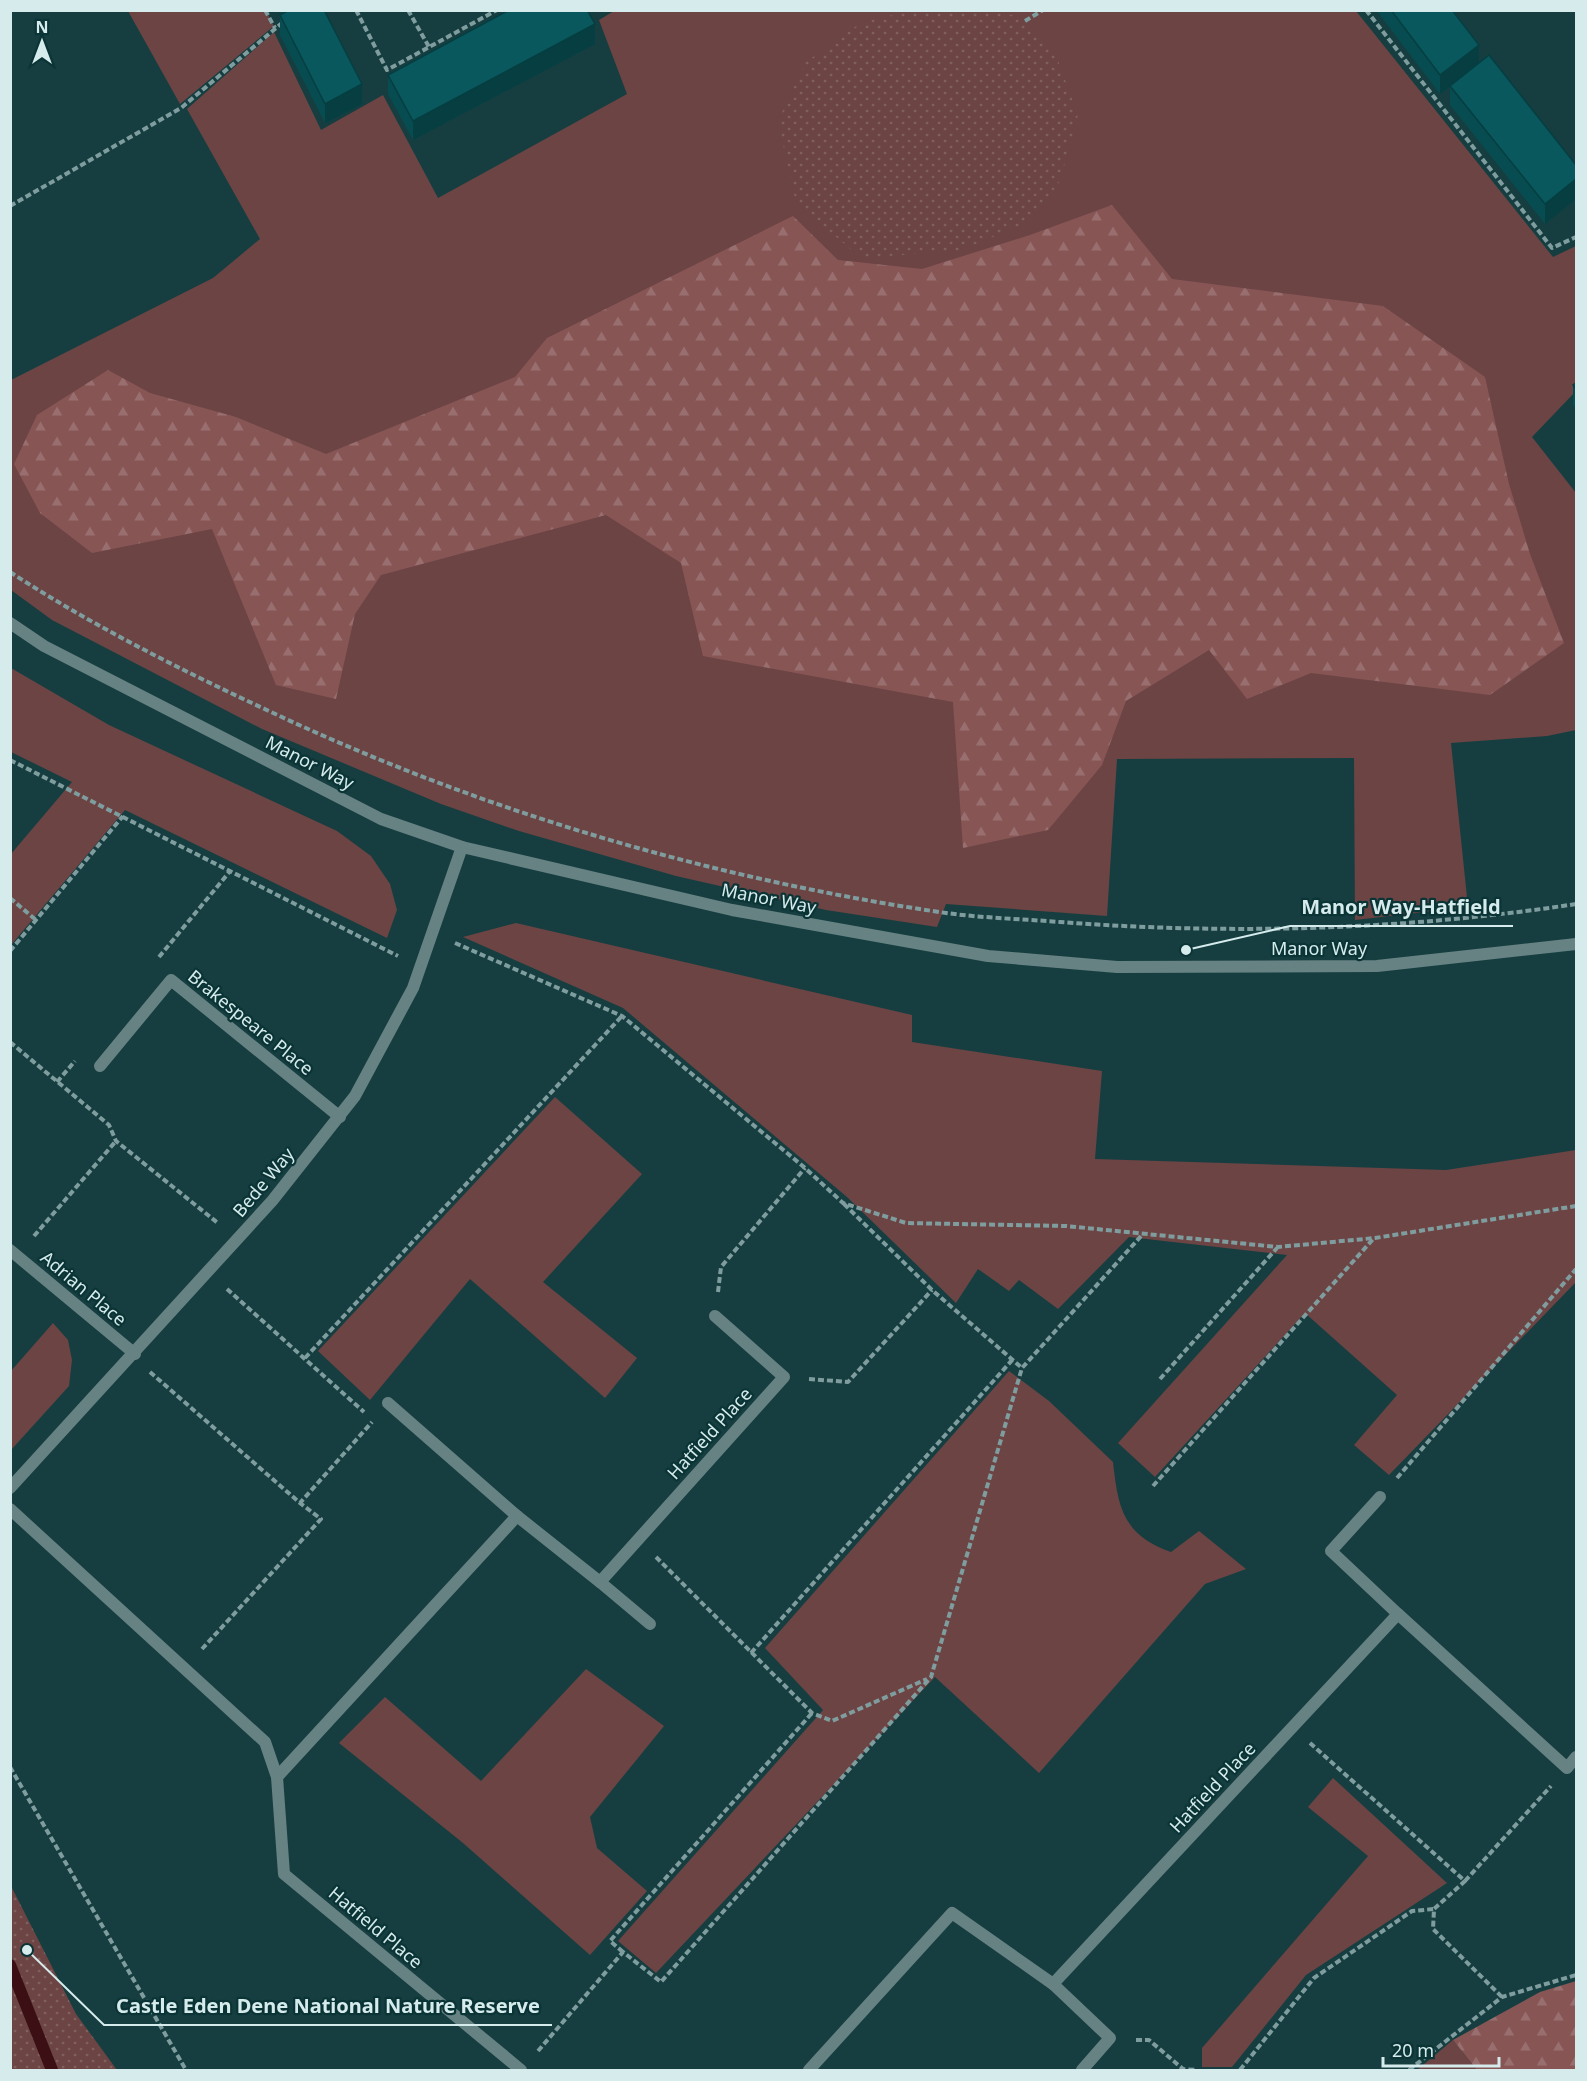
<svg xmlns="http://www.w3.org/2000/svg" width="1587" height="2081" viewBox="0 0 1587 2081" font-family="'Noto Sans',sans-serif">
<style>
.grass{fill:#6c4444}
.forest{fill:url(#forest-firs)}
.park{fill:url(#park-dots)}
.lines{fill:none;stroke-linecap:round;stroke-linejoin:round}
.stream{stroke:#3b0f13;stroke-width:12}
.path{stroke:#7f9d9e;stroke-width:4;stroke-dasharray:6 3;stroke-linecap:butt}
.minor{stroke:#678283;stroke-width:12}
.wall{fill:#074c50}
.shaded-wall{fill:#063e41}
.building{fill:#08585d;stroke:#063e41;stroke-width:1.5}
.labels{text-anchor:middle;dominant-baseline:central;stroke-width:4.5;stroke-linejoin:round;paint-order:stroke}
.street-label{font-size:18px;fill:#d6ebec;stroke:#0a3436}
.leader{fill:none;stroke:#d6ebec;stroke-width:2}
.callout-dot{fill:#d6ebec;stroke:#0a3436;stroke-width:2}
.callout-label{font-size:20px;text-anchor:middle;font-weight:bold;fill:#d6ebec;stroke:#0a3436;stroke-width:4.5;stroke-linejoin:round;paint-order:stroke}
</style>
<defs>
<pattern id="forest-firs" width="22" height="20" patternUnits="userSpaceOnUse" patternTransform="scale(1.5)"><rect width="22" height="20" fill="#855"/><path d="M5 1l3.5 6h-7zM16 11l3.5 6h-7z" fill="#986e6e"/></pattern>
<pattern id="park-dots" width="8" height="8" patternUnits="userSpaceOnUse" patternTransform="scale(1.5)"><rect width="8" height="8" fill="#6c4444"/><path d="M2 2h.1M6 6h.1" fill="none" stroke="#805f5f" stroke-width="1.8" stroke-linecap="round"/></pattern>
</defs>
<rect width="100%" height="100%" fill="#163e40"/>
<g class="grass">
<path d="M 128,11 L 266,11 L 274,26 L 180,104 Z"/>
<path d="M 614,11 L 1356,11 L 1553,257 L 1576,246 L 1576,391 L 1532,437 L 1576,493 L 1576,730 L 1547,736 L 1451,743 L 1468,907 L 1355,920 L 1354,758 L 1117,759 L 1107,916 L 946,904 L 937,927 L 826,910 L 676,876 L 519,831 L 441,804 L 262,729 L 52,620 L 11,590 L 11,380 L 213,278 L 260,239 L 187,109 L 274,32 L 321,130 L 383,95 L 438,198 L 627,94 L 599,20 Z"/>
<path d="M 11,668 L 109,725 L 337,831 L 371,856 L 390,884 L 397,910 L 387,938 L 125,810 L 11,945 L 11,854 L 72,782 L 11,752 Z"/>
<path d="M 516,923 L 912,1015 L 912,1042 L 1102,1071 L 1095,1159 L 1446,1170 L 1576,1150 L 1576,1282 L 1389,1475 L 1354,1445 L 1397,1395 L 1305,1313 L 1155,1477 L 1118,1443 L 1287,1255 L 1129,1237 L 1058,1309 L 1019,1280 L 1009,1291 L 978,1269 L 956,1303 L 847,1197 L 623,1008 L 463,937 Z"/>
<path d="M 555,1097 L 642,1174 L 543,1282 L 637,1358 L 605,1398 L 470,1279 L 370,1400 L 318,1351 Z"/>
<path d="M 53,1323 L 68,1340 L 72,1360 L 69,1386 L 11,1450 L 11,1371 Z"/>
<path d="M 1009,1371 L 1049,1401 L 1113,1462 C 1118,1508 1123,1535 1171,1552 L 1199,1531 L 1246,1569 L 1205,1584 L 1039,1773 L 935,1677 L 656,1973 L 618,1941 L 823,1710 L 765,1648 Z"/>
<path d="M 586,1669 L 664,1726 L 590,1817 L 597,1848 L 647,1891 L 590,1955 L 463,1843 L 339,1743 L 385,1697 L 481,1781 Z"/>
<path d="M 1333,1778 L 1447,1883 L 1306,1975 L 1232,2067 L 1202,2067 L 1202,2048 L 1368,1856 L 1308,1807 Z"/>
<path d="M 1453,2040 L 1477,2070 L 1417,2070 Z"/>
</g>
<g class="forest">
<path d="M 1112,205 L 1172,279 L 1383,306 L 1485,377 L 1509,484 L 1530,554 L 1564,643 L 1490,695 L 1311,673 L 1247,699 L 1209,650 L 1126,701 L 1102,765 L 1048,830 L 963,848 L 953,702 L 703,656 L 681,563 L 606,515 L 381,575 L 355,614 L 336,699 L 276,685 L 212,529 L 92,553 L 40,513 L 14,464 L 37,415 L 108,370 L 150,393 L 236,417 L 326,454 L 515,377 L 547,338 L 793,216 L 838,260 L 922,269 L 1030,235 Z"/>
<path d="M 1576,1981 L 1576,2070 L 1477,2070 L 1453,2040 L 1540,1992 Z"/>
</g>
<g class="park">
<path d="M 915,10 L 973,10 L 1020,16 L 1057,58 L 1078,115 L 1060,181 L 1031,221 L 959,251 L 861,258 L 796,203 L 778,121 L 806,62 L 862,22 Z"/>
<path d="M 11,1886 L 76,2014 L 117,2070 L 11,2070 Z"/>
</g>
<g class="lines">
<path class="stream" d="M 10,1965 L 52,2070"/>
<g class="path">
<path d="M 265,10 L 275,28"/>
<path d="M 356,10 L 387,70 L 497,10"/>
<path d="M 408,10 L 429,47"/>
<path d="M 1366,10 L 1552,248 L 1576,237"/>
<path d="M 10,11 L 11,10"/>
<path d="M 1025,21 L 1043,10"/>
<path d="M 10,206 L 181,108 L 282,23"/>
<path d="M 10,572 C 93,626 181,670 271,712 C 484,812 712,879 946,913 C 983,918 1022,919 1060,922 C 1233,935 1405,930 1576,904"/>
<path d="M 10,760 L 398,956"/>
<path d="M 10,898 L 36,920"/>
<path d="M 455,943 L 622,1016 L 805,1168 L 843,1203 L 906,1223 L 1066,1226 L 1278,1247 L 1375,1238 L 1576,1206"/>
<path d="M 10,951 L 123,816"/>
<path d="M 159,957 L 231,870"/>
<path d="M 10,1042 L 109,1125 L 116,1141 L 219,1224"/>
<path d="M 57,1082 L 75,1061"/>
<path d="M 844,1204 L 932,1290 L 1022,1368"/>
<path d="M 34,1236 L 116,1141"/>
<path d="M 227,1289 L 364,1412"/>
<path d="M 718,1292 L 721,1267 L 805,1168"/>
<path d="M 305,1358 L 622,1016"/>
<path d="M 150,1372 L 300,1503 L 372,1422"/>
<path d="M 809,1379 L 848,1382 L 932,1290"/>
<path d="M 1160,1379 L 1277,1248"/>
<path d="M 1397,1478 L 1576,1269"/>
<path d="M 1153,1486 L 1374,1238"/>
<path d="M 656,1557 L 812,1713 L 832,1721 L 927,1679"/>
<path d="M 202,1649 L 321,1519 L 300,1503"/>
<path d="M 751,1653 L 1013,1359"/>
<path d="M 1310,1743 L 1465,1881 L 1434,1909 L 1433,1929 L 1502,1997"/>
<path d="M 10,1767 L 186,2070"/>
<path d="M 1465,1881 L 1551,1786"/>
<path d="M 623,1952 L 610,1941 L 812,1713"/>
<path d="M 1136,2040 L 1149,2040 L 1183,2069 L 1197,2070"/>
<path d="M 538,2051 L 623,1952 L 661,1982 L 931,1677 L 1022,1368 L 1142,1235"/>
<path d="M 1240,2070 L 1314,1978 L 1412,1911 L 1434,1909"/>
<path d="M 1409,2070 L 1502,1997 L 1576,1975"/>
</g>
<g class="minor">
<path d="M 10,623 L 44,646 L 381,819 L 462,847 L 732,910 L 988,956 L 1117,967 L 1377,966 L 1576,944"/>
<path d="M 100,1066 L 171,980 L 340,1117"/>
<path d="M 10,1250 L 135,1354"/>
<path d="M 10,1488 L 272,1201 L 355,1096 L 413,988 L 462,847"/>
<path d="M 1380,1497 L 1331,1551 L 1398,1614"/>
<path d="M 10,1509 L 265,1742 L 277,1777 L 284,1874 L 521,2070"/>
<path d="M 517,1516 L 600,1582 L 784,1377 L 715,1316"/>
<path d="M 600,1582 L 650,1624"/>
<path d="M 277,1777 L 517,1516 L 388,1403"/>
<path d="M 1053,1984 L 1110,2038 L 1082,2070"/>
<path d="M 809,2070 L 952,1913 L 1053,1984 L 1398,1614 L 1567,1768 L 1576,1757"/>
</g>
</g>
<g class="wall">
<path d="M 1376,10 L 1452,10 L 1479,63 L 1576,179 L 1576,199 L 1545,224 L 1450,105 L 1450,87 L 1440,94 Z"/>
<path d="M 280,15 L 362,104 L 325,123 L 280,35 Z"/>
<path d="M 595,44 L 413,140 L 388,94 L 388,75 Z"/>
<path d="M 1576,383 L 1576,409 L 1573,405 L 1573,385 Z"/>
</g>
<g class="shaded-wall">
<path d="M 595,24 L 595,44 L 413,140 L 413,121 Z"/>
<path d="M 1479,45 L 1479,65 L 1440,94 L 1440,75 Z"/>
<path d="M 362,84 L 362,104 L 325,123 L 325,104 Z"/>
<path d="M 1576,179 L 1576,199 L 1545,224 L 1545,204 Z"/>
</g>
<g class="building">
<path d="M 289,10 L 324,10 L 362,84 L 325,104 L 280,15 Z"/>
<path d="M 509,10 L 587,10 L 595,24 L 413,121 L 388,75 Z"/>
<path d="M 1391,10 L 1452,10 L 1479,45 L 1440,75 Z"/>
<path d="M 1489,55 L 1576,165 L 1576,179 L 1545,204 L 1450,86 Z"/>
<path d="M 1576,383 L 1576,389 L 1573,385 Z"/>
</g>
<g class="labels">
<g class="street-label">
<text transform="translate(310 762) rotate(27)">Manor Way</text>
<text transform="translate(769 898) rotate(11)">Manor Way</text>
<text x="1319" y="948">Manor Way</text>
<text transform="translate(251 1022) rotate(39)">Brakespeare Place</text>
<text transform="translate(263 1182) rotate(-50)">Bede Way</text>
<text transform="translate(84 1288) rotate(40)">Adrian Place</text>
<text transform="translate(709 1433) rotate(-48)">Hatfield Place</text>
<text transform="translate(1212 1787) rotate(-47)">Hatfield Place</text>
<text transform="translate(376 1927) rotate(40)">Hatfield Place</text>
</g>
</g>
<path class="leader" d="M1186 950L1290 926H1513M27 1950L104 2025H552"/>
<g class="callout-dot">
<circle cx="1186" cy="950" r="6"/>
<circle cx="27" cy="1950" r="6"/>
</g>
<g class="callout-label">
<text x="1401" y="914">Manor Way-Hatfield</text>
<text x="328" y="2013">Castle Eden Dene National Nature Reserve</text>
</g>
<rect width="1587" height="2081" fill="none" stroke="#d6ebec" stroke-width="24"/>
<g transform="translate(42 42)" stroke="#0a3436" stroke-width="4.5" paint-order="stroke">
<path d="M0-4.5L10 22L0 15L-10 22Z" fill="#d6ebec"/>
<text y="-9" font-size="16" font-weight="bold" text-anchor="middle" fill="#d6ebec">N</text>
</g>
<path d="M1383 2057v9h116v-9" fill="none" stroke="#d6ebec" stroke-width="3"/>
<text x="1392" y="2057" font-size="18" fill="#d6ebec" stroke="#0a3436" stroke-width="4.5" paint-order="stroke">20 m</text>
</svg>
